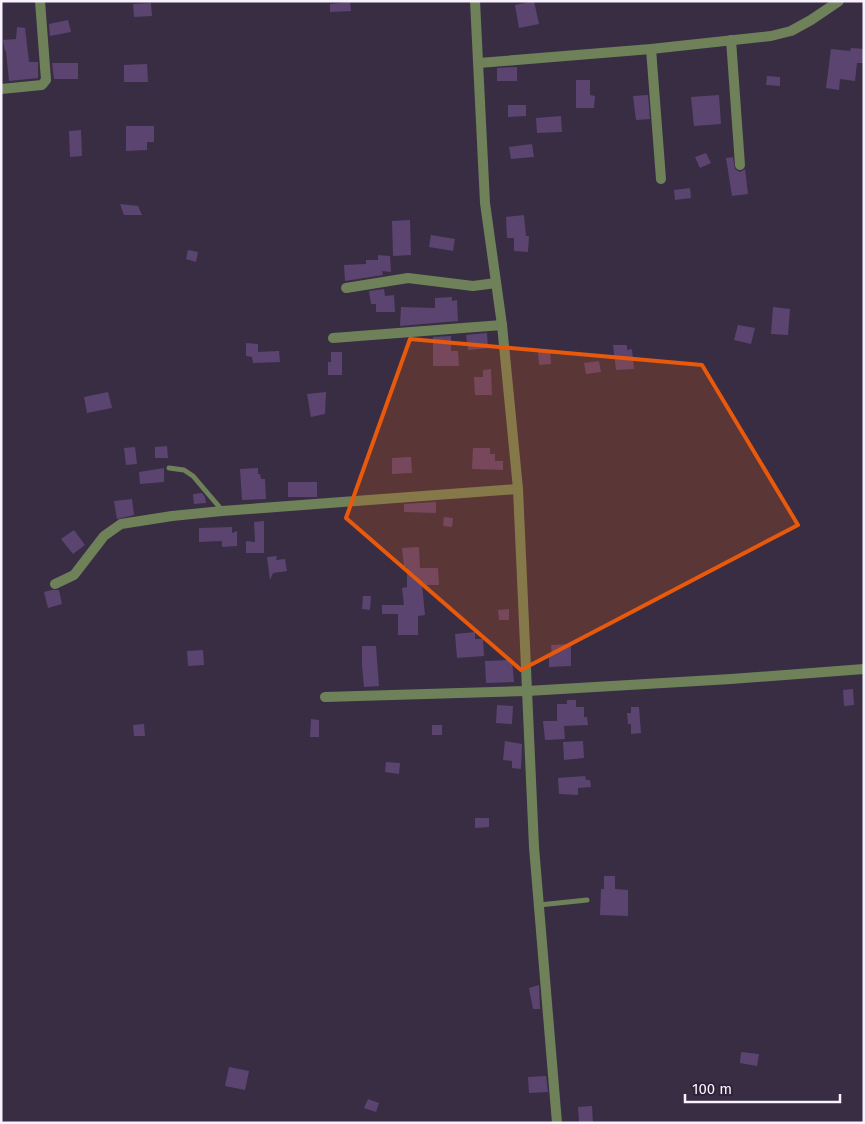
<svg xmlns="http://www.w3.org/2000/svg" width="865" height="1124" viewBox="0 0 865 1124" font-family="'Fira Sans',sans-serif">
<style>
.building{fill:#5c4471}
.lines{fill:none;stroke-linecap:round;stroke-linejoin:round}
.service{stroke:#6e8159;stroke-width:5}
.minor{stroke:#6e8159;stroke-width:10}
.tertiary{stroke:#6e8159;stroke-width:10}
.marked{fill:#e8590c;fill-opacity:0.2;stroke:#e8590c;stroke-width:4;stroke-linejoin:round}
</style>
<rect width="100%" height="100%" fill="#382d43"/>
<g class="building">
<path d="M 534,1 L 539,24 L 519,28 L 515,5 Z"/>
<path d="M 350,2 L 351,11 L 330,12 L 330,4 Z"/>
<path d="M 151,3 L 152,16 L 134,17 L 133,4 Z"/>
<path d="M 68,20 L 71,32 L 50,36 L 49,24 Z"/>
<path d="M 17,27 L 25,28 L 29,62 L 38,62 L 38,78 L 9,81 L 6,51 L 5,51 L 3,40 L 16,39 Z"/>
<path d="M 851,48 L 864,49 L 864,63 L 857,63 L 855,81 L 840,79 L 839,90 L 826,88 L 831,49 L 850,51 Z"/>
<path d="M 52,63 L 78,63 L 78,79 L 54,79 Z"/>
<path d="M 147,64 L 148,82 L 124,82 L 124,65 Z"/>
<path d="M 517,67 L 517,81 L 497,81 L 497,68 Z"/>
<path d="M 767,76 L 780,77 L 780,86 L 766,85 Z"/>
<path d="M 576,80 L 590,80 L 590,95 L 595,96 L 594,108 L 576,108 Z"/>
<path d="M 648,95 L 650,119 L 636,120 L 633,96 Z"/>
<path d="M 719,95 L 721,124 L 694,126 L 691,97 Z"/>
<path d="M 508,105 L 526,105 L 526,116 L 508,117 Z"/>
<path d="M 561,116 L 562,132 L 537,133 L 536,118 Z"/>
<path d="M 126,126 L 154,126 L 154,142 L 147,142 L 147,150 L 126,151 Z"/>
<path d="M 81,130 L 82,156 L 70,157 L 69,131 Z"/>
<path d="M 532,144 L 534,157 L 511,159 L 509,147 Z"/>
<path d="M 706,153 L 711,163 L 700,168 L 695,157 Z"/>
<path d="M 733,157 L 735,169 L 740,172 L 745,169 L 748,194 L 732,196 L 726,158 Z"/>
<path d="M 690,188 L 691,198 L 675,200 L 674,190 Z"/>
<path d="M 120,204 L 138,206 L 142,215 L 124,215 Z"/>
<path d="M 524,215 L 526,236 L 529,236 L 528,252 L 514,251 L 514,238 L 507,238 L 506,217 Z"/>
<path d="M 410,220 L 411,255 L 393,256 L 392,221 Z"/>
<path d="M 431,235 L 455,239 L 453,251 L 429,247 Z"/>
<path d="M 188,250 L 198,252 L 196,262 L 186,259 Z"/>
<path d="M 378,255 L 390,256 L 391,272 L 382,271 L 383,275 L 345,281 L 344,265 L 366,264 L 366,260 L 378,260 Z"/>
<path d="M 384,289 L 385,296 L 394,295 L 395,312 L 376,312 L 376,304 L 371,304 L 369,291 Z"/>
<path d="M 452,297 L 452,301 L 457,300 L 458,321 L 400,326 L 401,307 L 435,308 L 435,298 Z"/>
<path d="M 773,307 L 790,309 L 788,335 L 771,334 Z"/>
<path d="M 738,325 L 755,328 L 751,344 L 734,340 Z"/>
<path d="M 487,333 L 488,348 L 468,350 L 466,335 Z"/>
<path d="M 451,336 L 451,351 L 458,351 L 459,366 L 433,366 L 433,337 Z"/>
<path d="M 246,343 L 258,344 L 258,352 L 279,351 L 280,362 L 253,363 L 252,357 L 246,356 Z"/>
<path d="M 613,345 L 627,345 L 627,350 L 632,349 L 634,369 L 616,370 Z"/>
<path d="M 550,351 L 551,364 L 539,365 L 538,352 Z"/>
<path d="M 331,352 L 342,352 L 342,375 L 328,375 L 328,362 L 331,362 Z"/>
<path d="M 599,361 L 601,372 L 586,374 L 584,363 Z"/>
<path d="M 491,369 L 492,395 L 475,395 L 474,377 L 483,377 L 483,370 Z"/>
<path d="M 108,392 L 112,408 L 87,413 L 84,397 Z"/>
<path d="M 326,392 L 325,414 L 311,417 L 307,394 Z"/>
<path d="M 167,446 L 168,458 L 155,458 L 155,447 Z"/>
<path d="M 135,447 L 137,464 L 126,465 L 124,448 Z"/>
<path d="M 473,448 L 490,448 L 490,454 L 495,454 L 495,461 L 503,461 L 503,470 L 472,469 Z"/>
<path d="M 411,457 L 412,473 L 392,474 L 392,458 Z"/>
<path d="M 164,468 L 164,482 L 140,484 L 139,472 Z"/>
<path d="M 258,468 L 258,474 L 260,474 L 261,479 L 265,479 L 266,499 L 242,500 L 240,469 Z"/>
<rect x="288" y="482" width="29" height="15"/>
<path d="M 202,493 L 205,497 L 206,503 L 194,504 L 193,494 Z"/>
<path d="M 132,499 L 134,515 L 117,519 L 114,501 Z"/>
<path d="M 436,502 L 436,513 L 404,512 L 404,504 Z"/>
<path d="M 444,517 L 453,518 L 452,527 L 443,526 Z"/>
<path d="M 264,521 L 264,553 L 246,553 L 246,541 L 255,542 L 254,522 Z"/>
<path d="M 232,527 L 232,533 L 237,531 L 237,546 L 222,547 L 222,541 L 199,542 L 199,528 Z"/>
<path d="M 74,530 L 85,545 L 73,554 L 61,539 Z"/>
<path d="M 419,547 L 420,568 L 438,568 L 439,585 L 422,585 L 425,615 L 418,616 L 418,635 L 398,635 L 398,614 L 382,614 L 382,605 L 404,605 L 402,588 L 407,587 L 407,567 L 404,567 L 402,548 Z"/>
<path d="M 277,556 L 276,560 L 285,559 L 287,571 L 273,573 L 270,580 L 267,557 Z"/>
<path d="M 52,590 L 59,590 L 62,604 L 48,608 L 44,592 Z"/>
<path d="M 363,596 L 371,596 L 370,610 L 362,609 Z"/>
<path d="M 509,609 L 509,620 L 499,620 L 498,610 Z"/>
<path d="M 475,632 L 475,639 L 483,639 L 484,656 L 457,658 L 455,634 Z"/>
<path d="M 571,644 L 571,666 L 549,667 L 549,656 L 552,656 L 551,645 Z"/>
<path d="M 362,646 L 376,646 L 379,686 L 364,687 L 362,666 Z"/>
<path d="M 203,650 L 204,665 L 188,666 L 187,651 Z"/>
<path d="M 512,660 L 514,682 L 486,683 L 485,661 Z"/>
<path d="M 853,689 L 854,705 L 844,706 L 843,690 Z"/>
<path d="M 567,700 L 576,700 L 576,707 L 584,707 L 584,717 L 587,717 L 588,725 L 564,726 L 565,739 L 545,740 L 543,721 L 557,721 L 557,704 L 567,704 Z"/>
<path d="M 497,705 L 513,706 L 512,724 L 496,723 Z"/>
<path d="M 631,707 L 639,707 L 641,733 L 631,734 L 631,724 L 628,724 L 627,713 L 631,713 Z"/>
<path d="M 311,719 L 319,720 L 319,737 L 310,737 Z"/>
<path d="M 144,724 L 145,736 L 134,736 L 133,725 Z"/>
<rect x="432" y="725" width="10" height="10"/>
<path d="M 505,741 L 522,744 L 521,769 L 512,768 L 512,761 L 503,760 Z"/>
<path d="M 583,741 L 584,758 L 564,760 L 563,742 Z"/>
<path d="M 386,762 L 400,763 L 399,774 L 385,772 Z"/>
<path d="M 585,776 L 586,780 L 590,780 L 591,787 L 578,788 L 578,795 L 559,794 L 558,778 Z"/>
<path d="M 475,818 L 489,818 L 489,827 L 475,828 Z"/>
<path d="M 604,876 L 615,876 L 615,889 L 628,890 L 628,916 L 600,915 L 601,889 L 604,889 Z"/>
<path d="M 539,985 L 540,1009 L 533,1009 L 529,988 Z"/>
<path d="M 741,1052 L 759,1054 L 757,1066 L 740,1063 Z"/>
<path d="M 229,1067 L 249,1071 L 245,1090 L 225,1086 Z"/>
<path d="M 546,1076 L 548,1092 L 529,1093 L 528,1077 Z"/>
<path d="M 368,1099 L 379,1103 L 376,1112 L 364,1108 Z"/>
<path d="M 592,1106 L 593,1123 L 579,1123 L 578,1107 Z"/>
</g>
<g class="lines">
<g class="service">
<path d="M 169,468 L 184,470 L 193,476 L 222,510"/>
<path d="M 539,905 L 587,900"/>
</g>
<g class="minor">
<path d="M 731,40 L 740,165"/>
<path d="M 651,49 L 661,179"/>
<path d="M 479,63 L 651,49 L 771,36 L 791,31 L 811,20 L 839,1"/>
<path d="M 1,89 L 42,85 L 46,80 L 40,1"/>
<path d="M 346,288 L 408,278 L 473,286 L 496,283"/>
<path d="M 333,338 L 502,325"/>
<path d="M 55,584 L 74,575 L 104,536 L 121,524 L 172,516 L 222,511 L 518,489"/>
<path d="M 325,697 L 527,691"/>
</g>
<g class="tertiary">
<path d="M 475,1 L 485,203 L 502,325 L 518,489 L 534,847 L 557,1123"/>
<path d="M 527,691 L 731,679 L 864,669"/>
</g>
</g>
<path class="marked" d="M 410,339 L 702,365 L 798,525 L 521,670 L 346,518 Z"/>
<rect width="865" height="1124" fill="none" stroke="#f7f2fd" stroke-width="5"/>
<path d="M685 1094v8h155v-8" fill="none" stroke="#f7f2fd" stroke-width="2.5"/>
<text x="692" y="1094" font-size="15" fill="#f7f2fd" stroke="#2e2338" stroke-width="4" paint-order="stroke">100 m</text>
</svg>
